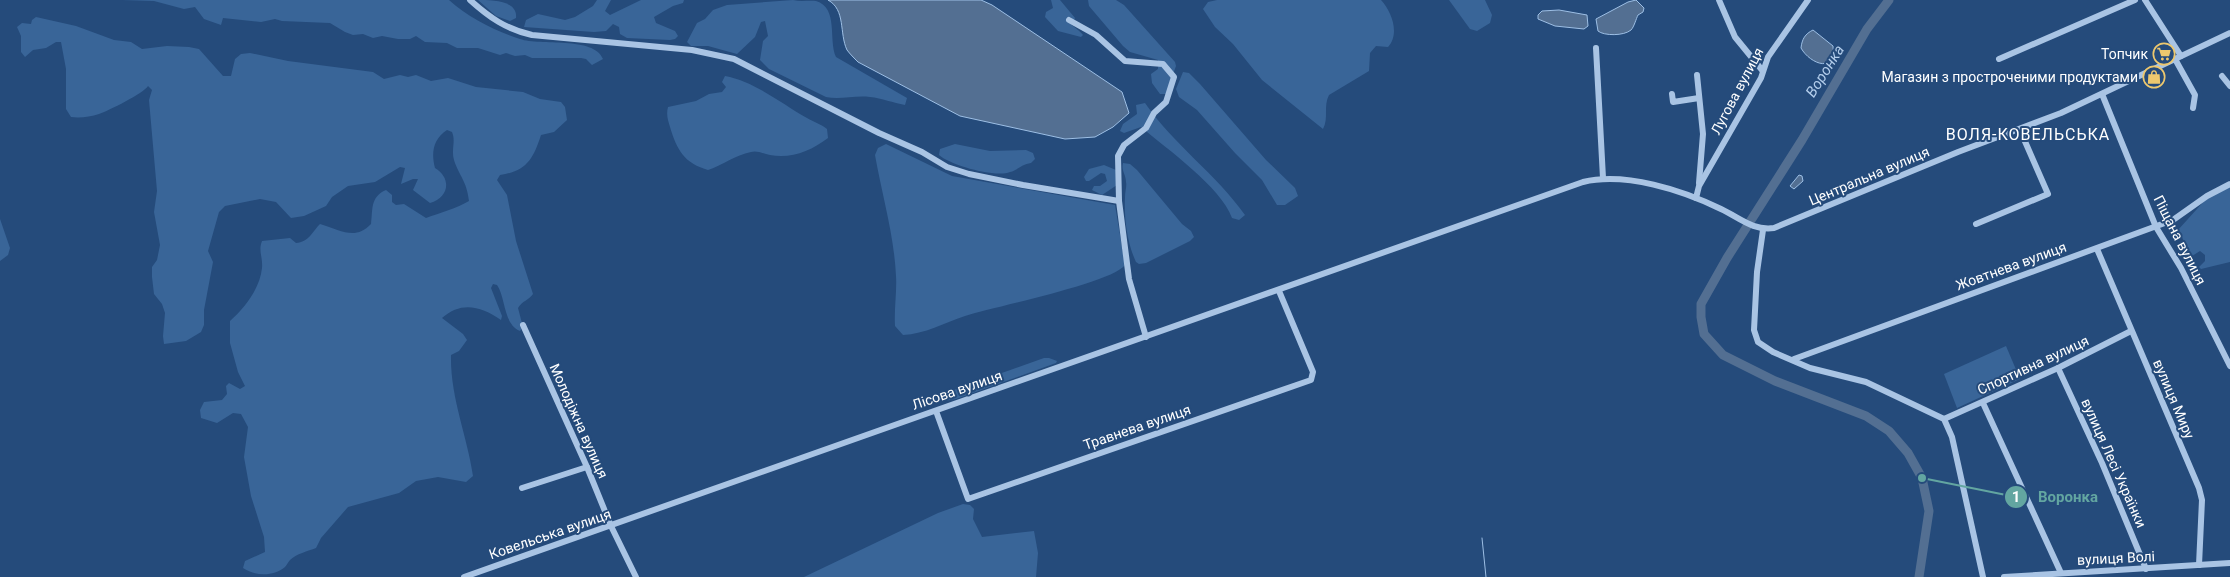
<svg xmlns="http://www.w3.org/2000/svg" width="2230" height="577" viewBox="0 0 2230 577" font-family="Roboto,sans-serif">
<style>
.green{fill:#396598}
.water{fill:#536f92;stroke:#9dbfe5}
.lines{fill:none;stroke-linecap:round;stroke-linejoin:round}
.stream{stroke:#9dbfe5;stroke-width:1}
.river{stroke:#536f92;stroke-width:9}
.minor{stroke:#a9c4e4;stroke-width:6}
.labels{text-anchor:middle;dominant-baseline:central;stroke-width:4;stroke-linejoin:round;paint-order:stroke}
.poi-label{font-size:14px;fill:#fff;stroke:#254b7b;text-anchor:end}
.street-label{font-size:14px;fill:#fff;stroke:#254b7b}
.water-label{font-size:15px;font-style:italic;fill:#b4ceec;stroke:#254b7b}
.quarter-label{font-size:16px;letter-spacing:1px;fill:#fff;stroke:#254b7b}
.leader{fill:none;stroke:#63a6a1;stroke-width:2}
.callout-dot{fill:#63a6a1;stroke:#254b7b;stroke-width:2}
.mark-label{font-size:15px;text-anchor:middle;font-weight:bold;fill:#fff}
.callout-label{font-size:15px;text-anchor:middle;font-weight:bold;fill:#63a6a1;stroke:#254b7b;stroke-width:4;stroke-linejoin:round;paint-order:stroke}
</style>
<rect width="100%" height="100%" fill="#254b7b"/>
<g class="green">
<path d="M 122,0 L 449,0 C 469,18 495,31 520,39 C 540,46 594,36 603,59 L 592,65 L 586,59 L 581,58 L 532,58 L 525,55 L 515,56 L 506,53 L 500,55 L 478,48 L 457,48 L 447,43 L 425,42 L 416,36 L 410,39 L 398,39 L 382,36 L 373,38 L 363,34 L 353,35 L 345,32 L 330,23 L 282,21 L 275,19 L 261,22 L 223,18 L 221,25 L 204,19 L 195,7 L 184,9 L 154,1 Z"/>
<path d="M 478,0 C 491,0 518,0 516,18 L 510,21 L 496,16 Z"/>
<path d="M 597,0 L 611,0 L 605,11 L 610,15 L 641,0 L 684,0 L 683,3 L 673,6 L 654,17 L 656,23 L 675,31 L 678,36 L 675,39 L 670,40 L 627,38 L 620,34 L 619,27 L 613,24 L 606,31 L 594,32 L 524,27 L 526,20 L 538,14 L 565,20 L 575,17 L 593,6 Z"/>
<path d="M 793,0 C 801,2 809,0 816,1 C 839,8 828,40 836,57 L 907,98 L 905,105 C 893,103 882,98 870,97 C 855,95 840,100 826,97 L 769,69 L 760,60 L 763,41 L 768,36 L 765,21 L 761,22 L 755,37 L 737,54 L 708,46 L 691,46 L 687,42 L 697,23 L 705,19 L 713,10 L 727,5 Z"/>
<path d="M 1051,0 L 1060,0 L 1075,18 L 1074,20 L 1070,17 L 1067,18 C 1071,27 1078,28 1083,35 L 1081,37 L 1058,31 L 1045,17 L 1046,12 L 1053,8 Z"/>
<path d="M 1088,0 L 1116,0 L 1124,5 L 1175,62 L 1176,66 L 1166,94 L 1160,94 L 1152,83 L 1151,74 L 1158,69 L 1158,60 L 1130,52 L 1123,46 L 1089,6 Z"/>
<path d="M 1217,0 L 1381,0 C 1392,12 1400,34 1388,47 L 1376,46 L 1370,53 L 1369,71 L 1329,95 C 1323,106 1329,118 1323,129 L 1262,80 L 1233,44 L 1215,27 L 1203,9 L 1208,2 Z"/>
<path d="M 1449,0 L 1485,0 L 1492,15 L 1490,23 L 1477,31 L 1470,29 Z"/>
<path d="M 36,17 L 76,26 L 114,40 L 131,42 L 142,49 L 167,46 L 189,47 L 199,49 L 223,76 L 231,76 L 235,59 L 241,54 L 250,53 L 288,61 L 373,72 L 384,79 L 400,75 L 408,77 L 416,75 L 431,81 L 448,78 L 476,87 L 523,92 L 540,99 L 561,102 L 565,107 L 567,120 L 554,132 L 541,135 C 533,160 526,171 500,175 L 497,180 L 507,195 L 516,241 L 533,294 C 529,300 522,301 518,308 L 523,327 L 520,331 C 503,324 506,298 497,285 L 493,284 L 491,288 L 502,316 L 501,320 C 481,306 461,301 442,318 L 463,334 L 467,340 L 459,351 L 451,355 C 450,397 467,435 473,476 L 466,482 L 438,477 L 416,481 L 399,493 L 348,507 L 321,538 L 316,548 C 308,551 296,554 290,560 C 288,562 287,565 285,567 C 273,577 255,576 243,568 L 245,561 L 265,552 L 264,537 L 251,496 L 244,457 L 248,427 L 241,414 L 233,413 L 217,423 L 201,418 L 200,410 L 204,402 L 222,400 L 227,394 L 226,386 L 229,383 L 240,389 L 245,386 L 238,372 L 230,343 L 230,321 C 245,308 260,288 262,268 C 263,257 258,251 262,241 L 290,238 L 296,243 C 309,242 312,232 320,224 C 341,230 355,241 371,224 C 373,209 370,197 386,190 L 392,195 L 392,202 L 396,205 L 404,204 L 426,218 C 440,213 457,208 469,201 C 467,181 459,176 454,160 C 451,150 456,141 452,132 L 447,130 C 433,139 431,153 435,168 C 452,178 449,198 430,203 L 413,190 L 418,179 L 413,179 L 401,184 L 405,168 L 400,167 L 375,182 L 348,186 L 332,197 L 326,206 L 304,216 L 291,218 L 276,202 L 260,199 L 225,206 L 219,212 L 208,251 L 213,262 L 204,310 L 204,325 L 201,332 L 186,341 L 164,344 L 163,336 L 165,313 L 162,304 L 154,294 L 152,277 L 152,267 L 157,260 L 160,245 L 154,212 L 157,191 L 149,100 L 152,90 L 148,86 C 144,93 108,111 99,114 C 90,117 80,118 71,117 L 66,109 L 66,69 L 61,42 L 56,42 L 46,48 L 33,50 L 25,57 L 21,52 L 21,36 L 17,27 L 22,23 L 31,24 L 32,20 Z"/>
<path d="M 1183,72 L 1189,73 L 1200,84 L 1266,160 L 1295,188 L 1298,196 L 1285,205 L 1277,205 L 1262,180 L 1235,153 L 1197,110 L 1179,97 L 1176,89 Z"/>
<path d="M 725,76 C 754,81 782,104 807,118 C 814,122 821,124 827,129 L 828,138 C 811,151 791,159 770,155 C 764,154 757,150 751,152 C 735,155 723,165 708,170 C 684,163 677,150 670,127 C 668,120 666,115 668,107 L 696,101 L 709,94 L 722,92 L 726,87 L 722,82 Z"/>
<path d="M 1145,103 C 1174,145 1216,174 1245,215 L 1239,220 L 1232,218 C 1221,187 1167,149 1141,127 L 1124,133 L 1120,131 L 1123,124 L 1137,114 L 1136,105 Z"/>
<path d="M 886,144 L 952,176 L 1115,205 L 1125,265 C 1112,283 993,307 965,316 C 944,323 925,334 903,335 L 895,326 C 894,309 897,292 896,276 C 894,234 882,195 875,155 L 878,148 Z"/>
<path d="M 955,144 L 990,151 L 1026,150 L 1033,153 L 1035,159 L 1031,163 C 1022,164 1018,170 1010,172 C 995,178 950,165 939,155 L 940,149 Z"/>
<path d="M 1123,163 L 1130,164 L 1137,170 L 1182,224 L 1191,231 L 1194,237 L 1190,241 L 1146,263 L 1139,264 L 1136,262 C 1127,243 1124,218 1125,197 C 1125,192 1127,186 1126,182 C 1126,174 1121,171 1123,163 Z"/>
<path d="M 1104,165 L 1116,170 L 1120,183 L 1102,195 L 1092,190 L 1094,186 L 1100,186 L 1107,181 L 1105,174 L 1101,173 L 1089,181 L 1086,181 L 1084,177 L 1089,169 Z"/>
<path d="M 2230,184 L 2230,262 L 2201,269 L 2199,267 L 2205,261 L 2205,255 L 2200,251 L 2192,256 L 2178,230 L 2206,199 Z"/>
<path d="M 0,219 L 10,248 L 8,255 L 0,261 Z"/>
<path d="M 2006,346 L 2020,379 L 1957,408 L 1944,374 Z"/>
<path d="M 1044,358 L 1049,358 L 1057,361 L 1056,363 L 956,399 L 940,402 L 941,397 L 948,392 Z"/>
<path d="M 963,504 L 970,505 L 974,509 L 973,519 L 982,537 L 1034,531 L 1038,553 L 1036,577 L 804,577 L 938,513 Z"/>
</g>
<g class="water">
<path d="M 828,0 L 981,0 L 992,5 L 1122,92 L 1129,113 L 1113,127 L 1095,137 L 1065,139 L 960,116 L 858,62 C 854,58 850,54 847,50 C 839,33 846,10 828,0 Z"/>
<path d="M 1636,0 L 1644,8 L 1643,12 L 1638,15 C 1636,19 1634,27 1631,30 C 1624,36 1604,36 1598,31 L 1596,19 L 1628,2 Z"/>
<path d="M 1542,11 L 1559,10 L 1587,15 L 1588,26 L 1584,29 L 1555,26 L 1538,19 L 1538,15 Z"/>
<path d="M 1813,30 L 1833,46 C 1836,74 1810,64 1801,48 C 1802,39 1805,34 1813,30 Z"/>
<path d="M 1799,175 L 1802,176 L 1803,181 L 1794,189 L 1790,186 Z"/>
</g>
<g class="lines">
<path class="stream" d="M 1482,538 L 1486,577"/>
<path class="river" d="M 1889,0 L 1867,29 L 1802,140 L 1727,258 L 1701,304 L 1701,317 L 1704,334 L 1723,355 L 1775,381 L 1866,416 L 1889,431 L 1908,453 L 1922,478 L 1929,511 L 1919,577"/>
<g class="minor">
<path d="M 470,0 C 490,18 506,29 532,35 L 692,50 L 734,59 L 879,133 L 922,152 L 947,167 L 969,174 L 1023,185 L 1119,201"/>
<path d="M 1719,0 L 1735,37 L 1762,70"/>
<path d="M 2145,0 L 2181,56"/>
<path d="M 1069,20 L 1096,35 L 1125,61 L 1163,64 L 1174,77 L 1166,102 L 1154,113 L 1146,128 L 1124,145 L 1118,156 L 1119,201 L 1129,279 L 1146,337"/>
<path d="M 1596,48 L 1603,178"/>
<path d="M 1999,59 L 2135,0"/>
<path d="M 2175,59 L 2195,95 L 2193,108"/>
<path d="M 1697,75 L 1703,134 L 1699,183"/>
<path d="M 2222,76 L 2230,86"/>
<path d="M 1672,94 L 1673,102 L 1699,98"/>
<path d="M 2102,94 L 2156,227 L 2181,268 L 2230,366"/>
<path d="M 1696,198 L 1699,186 L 1761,78 L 1768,57 L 1808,0"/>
<path d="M 1976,224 L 2048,194 L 2020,130"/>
<path d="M 1763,230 L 1757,272 L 1754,330 L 1758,342 L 1773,352 L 1810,368 L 1866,382 L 1944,419 L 1952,437 L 1983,577"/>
<path d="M 2097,249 L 2199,488 L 2202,500 L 2199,565"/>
<path d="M 523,325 L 587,467 L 611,526 L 636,577"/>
<path d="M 1794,359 L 2173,220 L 2207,196 L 2230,184"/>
<path d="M 2058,368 L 2102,463 L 2146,569"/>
<path d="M 1983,403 L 2061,573"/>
<path d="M 936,411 L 968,499 L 1311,380 L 1313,372 L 1279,291"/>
<path d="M 1944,419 L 2058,368 L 2131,331"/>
<path d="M 522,488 L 587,467"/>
<path d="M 464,577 L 1583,182 C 1626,172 1682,190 1721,209 C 1740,218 1753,231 1774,228 L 1958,152 L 2061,113 L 2230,33"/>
<path d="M 2004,577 L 2230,563"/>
</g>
</g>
<defs>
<g id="supermarket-ring" transform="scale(1.125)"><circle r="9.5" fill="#254b7b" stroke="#edc86e" stroke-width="1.5"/><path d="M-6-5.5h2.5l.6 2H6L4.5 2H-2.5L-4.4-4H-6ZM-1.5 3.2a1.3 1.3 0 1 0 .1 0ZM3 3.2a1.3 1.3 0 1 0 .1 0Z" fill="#edc86e"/></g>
<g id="shop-ring" transform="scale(1.125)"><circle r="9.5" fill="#254b7b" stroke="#edc86e" stroke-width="1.5"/><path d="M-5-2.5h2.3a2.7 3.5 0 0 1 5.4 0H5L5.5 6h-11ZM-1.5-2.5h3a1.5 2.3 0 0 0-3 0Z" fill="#edc86e"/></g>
</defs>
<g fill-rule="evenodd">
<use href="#supermarket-ring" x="2164" y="54"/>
<use href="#shop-ring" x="2154" y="77"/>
</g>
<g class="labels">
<g class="poi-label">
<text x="2148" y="54">Топчик</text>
<text x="2138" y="77">Магазин з простроченими продуктами</text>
</g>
<g class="street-label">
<text transform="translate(1737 91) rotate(-62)">Лугова вулиця</text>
<text transform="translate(1869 176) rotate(-23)">Центральна вулиця</text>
<text transform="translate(2180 240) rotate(63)">Піщана вулиця</text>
<text transform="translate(2011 266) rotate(-20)">Жовтнева вулиця</text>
<text transform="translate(2033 365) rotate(-25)">Спортивна вулиця</text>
<text transform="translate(957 390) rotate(-19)">Лісова вулиця</text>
<text transform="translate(2174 399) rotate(67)">вулиця Миру</text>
<text transform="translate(579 421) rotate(66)">Молодіжна вулиця</text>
<text transform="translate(1137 427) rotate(-19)">Травнева вулиця</text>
<text transform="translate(2114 463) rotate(66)">вулиця Лесі Українки</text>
<text transform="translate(550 534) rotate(-19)">Ковельська вулиця</text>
<text transform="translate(2116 558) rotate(-3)">вулиця Волі</text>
</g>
<g class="water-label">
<text transform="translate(1825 71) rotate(-58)">Воронка</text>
</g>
<g class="quarter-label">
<text x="2028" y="134">ВОЛЯ-КОВЕЛЬСЬКА</text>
</g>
</g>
<path class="leader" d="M1922 478L2016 497"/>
<g class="callout-dot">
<circle cx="1922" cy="478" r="5"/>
<circle cx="2016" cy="497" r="12"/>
</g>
<g class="mark-label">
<text x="2016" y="502">1</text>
</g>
<g class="callout-label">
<text x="2068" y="502">Воронка</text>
</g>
</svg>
